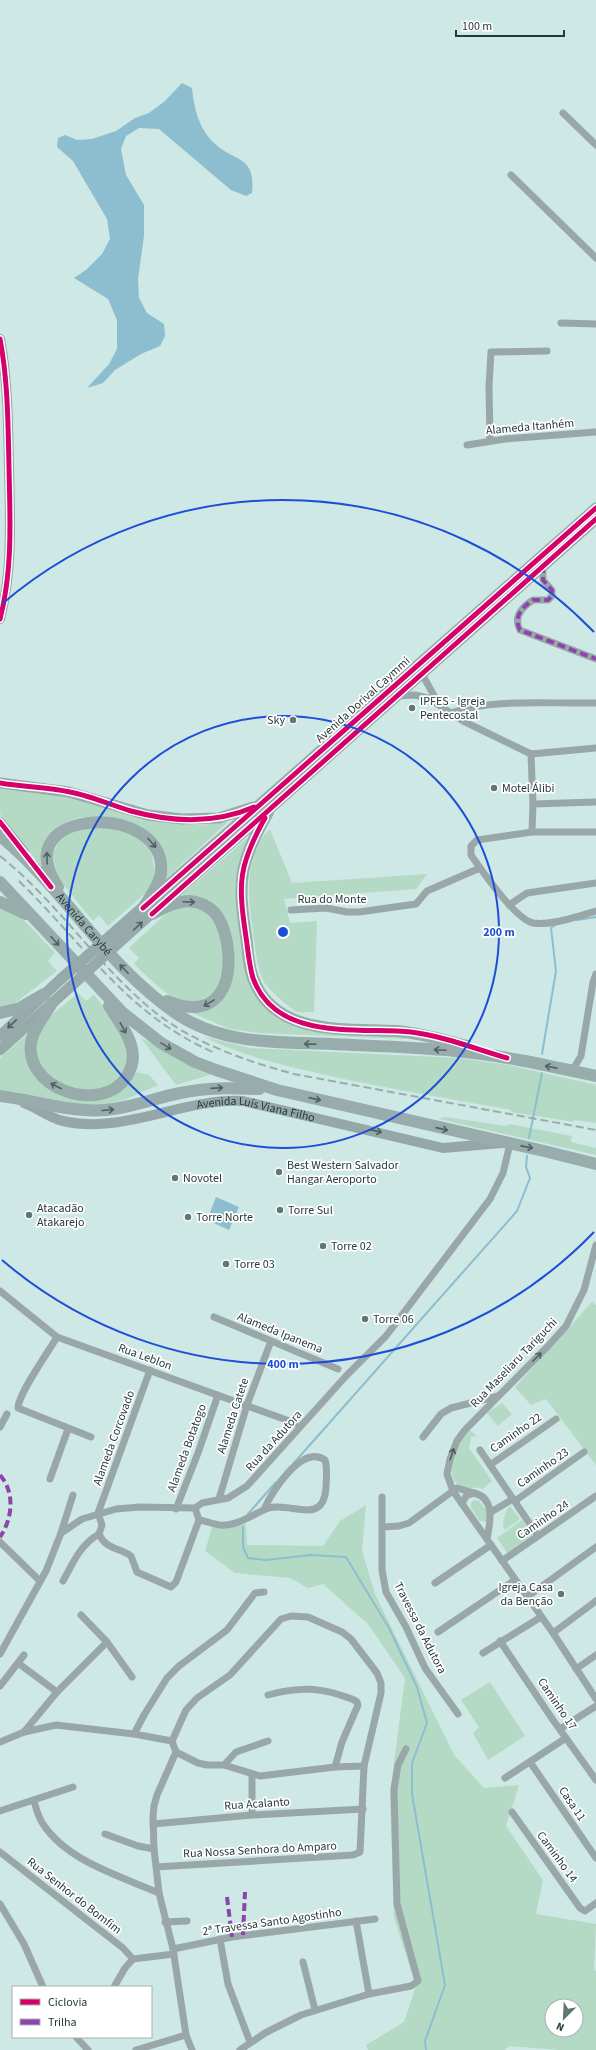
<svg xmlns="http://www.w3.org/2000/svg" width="596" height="2050" viewBox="0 0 596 2050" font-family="'Source Sans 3',sans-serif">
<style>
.green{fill:#b4dac5;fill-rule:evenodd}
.water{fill:#8dbecf}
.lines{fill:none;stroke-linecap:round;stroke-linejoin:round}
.stream{stroke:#8dbecf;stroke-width:2}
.minor{stroke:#99a7a9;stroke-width:7}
.secondary{stroke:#96a7a7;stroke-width:10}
.primary{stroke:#96aaaa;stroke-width:11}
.trunk{stroke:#98acac;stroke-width:12}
.rail{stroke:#9aacaa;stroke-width:2;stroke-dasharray:8 4;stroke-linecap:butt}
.primary-bridge{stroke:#96aaaa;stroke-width:11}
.quiet{stroke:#8e44ad;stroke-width:4;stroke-dasharray:8 4;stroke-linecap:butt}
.cycleway-casing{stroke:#fff;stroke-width:8}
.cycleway{stroke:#d6006c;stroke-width:5}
.oneway{stroke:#4f6261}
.oneway2{stroke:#4e6161}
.oneway3{stroke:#4e6060}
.oneway4{stroke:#4f6060}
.ring{fill:none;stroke:#1d4ed8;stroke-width:2}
.poi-dot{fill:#617775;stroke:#fff;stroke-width:1.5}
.labels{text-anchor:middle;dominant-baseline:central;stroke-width:3.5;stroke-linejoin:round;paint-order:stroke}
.street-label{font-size:12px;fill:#273a39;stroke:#fff}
.poi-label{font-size:12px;fill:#273a39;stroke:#fff;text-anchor:start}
.centre{fill:#1d4ed8;stroke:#fff;stroke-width:2}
.ring-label{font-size:12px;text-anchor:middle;font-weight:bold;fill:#1d4ed8;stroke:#fff;stroke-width:3.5;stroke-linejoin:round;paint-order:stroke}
</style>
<rect width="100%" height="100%" fill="#cde8e5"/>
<g class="green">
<path d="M 0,787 C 21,790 43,791 64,796 C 122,809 167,832 228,822 L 163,881 C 168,860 161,835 139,828 C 130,825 121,824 112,822 C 105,820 98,818 91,817 C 60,815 42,840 42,868 L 0,814 Z"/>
<path d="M 99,825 L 136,835 L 150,846 L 156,876 L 151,888 L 108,926 L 99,915 L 93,921 L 54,873 L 52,855 L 63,833 Z"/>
<path d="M 270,829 L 292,883 L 427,874 L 416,889 L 284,899 L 290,923 L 317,921 L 314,1012 C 309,1012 302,1013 298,1012 C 290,1009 268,989 264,982 C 258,970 256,953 254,940 C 249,904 241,857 270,829 Z"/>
<path d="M 251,835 L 242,855 L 247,975 L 255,996 L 266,1007 L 285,1022 L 310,1029 L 404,1037 L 407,1039 L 259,1033 L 230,1029 L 190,1012 L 224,995 L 224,920 L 178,898 Z"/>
<path d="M 188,904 C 198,907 208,909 215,918 C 220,926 222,935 223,944 C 227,968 225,994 197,1001 C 191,1002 187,1003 182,1002 C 168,998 145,974 134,964 L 139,958 L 129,948 L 171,909 Z"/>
<path d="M 0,905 L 20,916 L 55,953 L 48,961 L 57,971 L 18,1001 L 3,1009 L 0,1009 Z"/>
<path d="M 78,993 L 86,1001 L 94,995 C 106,1009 142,1052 125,1072 C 123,1075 119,1077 116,1080 C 113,1083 108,1088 104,1089 C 65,1099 12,1065 44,1023 C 53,1012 67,1003 78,993 Z"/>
<path d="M 29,1033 L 28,1060 L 77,1098 L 127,1084 L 137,1072 L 149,1075 L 158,1085 C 141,1092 122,1103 103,1105 C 67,1109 35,1092 0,1090 L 0,1058 Z"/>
<path d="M 205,1037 L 250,1048 L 458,1058 L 509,1065 L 596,1085 L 596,1123 L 574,1120 L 574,1122 L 511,1112 L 511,1110 C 447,1098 381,1088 317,1073 C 278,1064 240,1055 205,1037 Z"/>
<path d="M 141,1038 L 213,1074 L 176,1085 Z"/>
<path d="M 446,1117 L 506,1126 L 509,1124 L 572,1136 L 571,1142 L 596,1148 L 596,1155 L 439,1119 Z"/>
<path d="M 592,1302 L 596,1305 L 596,1465 L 546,1399 L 531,1405 L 515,1387 Z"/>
<path d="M 502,1403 L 512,1414 L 498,1426 L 487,1413 Z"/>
<path d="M 468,1429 L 477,1436 L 471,1437 L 469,1448 L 492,1481 L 482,1489 C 476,1485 472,1490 464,1488 C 439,1478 459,1444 468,1429 Z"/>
<path d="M 474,1500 L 479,1501 L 489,1513 L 487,1522 L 480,1521 L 471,1508 L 471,1503 Z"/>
<path d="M 366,1505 L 362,1551 L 375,1594 L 454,1755 L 484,1788 L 519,1785 L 506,1826 L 543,1880 L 536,1914 L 596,1924 L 594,1970 L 596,1971 L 596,2050 L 559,2050 L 509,2046 L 505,2050 L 368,2050 L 366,2045 L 404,2022 L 416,1986 L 394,1918 L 390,1794 L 405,1678 L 368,1624 L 323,1584 L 308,1588 L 290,1578 L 235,1573 L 205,1551 L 212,1527 L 246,1524 L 247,1545 L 323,1546 L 340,1521 ZM 552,2006 L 576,2006 L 576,2030 L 552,2030 Z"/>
<path d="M 510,1506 L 520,1519 L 505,1530 L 503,1526 C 504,1520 505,1510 510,1506 Z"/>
<path d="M 522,1520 L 533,1536 L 508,1554 L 497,1538 Z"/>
<path d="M 490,1682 L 525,1736 L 488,1760 L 473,1733 L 479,1727 L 461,1700 Z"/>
</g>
<g class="water">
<path d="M 182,83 L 192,88 C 194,107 198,127 213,142 C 234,163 256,154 252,193 L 246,196 L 231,190 L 159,129 L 139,128 L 126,136 L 121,149 L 126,175 L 144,205 L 144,236 L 138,279 L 139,298 L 147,313 L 164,324 L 165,336 L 160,346 L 141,354 L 115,370 L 103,383 L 87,388 L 109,364 L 117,349 L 117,320 L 108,299 L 74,278 L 86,270 L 102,254 L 110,239 L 107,219 L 73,161 L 57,147 L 58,138 L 65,135 L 77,140 L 92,139 L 116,131 L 135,118 L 149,113 L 165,101 Z"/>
<path d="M 216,1197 L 239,1207 L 229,1230 L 207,1220 Z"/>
</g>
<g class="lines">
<g class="stream">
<path d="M 577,920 L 596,917"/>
<path d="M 542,1054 L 556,971 L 551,928 L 555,925"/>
<path d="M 529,1138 L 542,1073"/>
<path d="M 293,1464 L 517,1211 L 530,1178 L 526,1167 L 527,1156"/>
<path d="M 248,1514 L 276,1482"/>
<path d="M 243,1527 L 243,1547 L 248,1558 L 266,1560 L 311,1555 L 346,1557 L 389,1628 L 417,1687 L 427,1723 L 412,1763 L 412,1794 L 445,1985 L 425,2041 L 426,2050"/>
</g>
<g class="minor">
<path d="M 563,113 L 596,145"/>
<path d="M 511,175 L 596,258"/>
<path d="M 561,323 L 596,324"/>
<path d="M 490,441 L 489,386 L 491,352 L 547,351"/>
<path d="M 467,445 L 505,439 L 596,432"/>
<path d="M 543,565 L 543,580 L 552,590 L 552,596 L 548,600 L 533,600 C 522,607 513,617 520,630 L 596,659"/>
<path d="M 422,674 L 437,701"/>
<path d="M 397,696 L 415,695 L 428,698 L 463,721 L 531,754"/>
<path d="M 450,713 C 497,698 547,704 596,703"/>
<path d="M 531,754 L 533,804 L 532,832 L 477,840 L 471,846 L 471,855 C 482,871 515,919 533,923 C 550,926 579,916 596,911"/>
<path d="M 531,754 L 596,748"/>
<path d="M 533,804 L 596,802"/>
<path d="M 532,832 L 596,832"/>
<path d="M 509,905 L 527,893 L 596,883"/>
<path d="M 291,910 L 326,908 L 347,912 L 359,912 L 416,904 L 427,891 L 480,868"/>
<path d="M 572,1071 L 581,1056 L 593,982 L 596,974"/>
<path d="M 596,1245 L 584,1290 L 566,1326 L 548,1346 L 464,1431 L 457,1441 L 450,1459 L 447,1474 L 453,1491 L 553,1633 L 596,1699"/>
<path d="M 0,1291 L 57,1337 L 295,1423"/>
<path d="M 214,1317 L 338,1369"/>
<path d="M 57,1337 C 49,1351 18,1394 18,1408 L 91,1437"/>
<path d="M 150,1370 L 98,1513 L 102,1525 L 99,1534 C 105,1549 120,1548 131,1556 L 137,1572 L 171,1587 L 176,1582 L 199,1520"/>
<path d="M 0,1427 L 7,1414"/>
<path d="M 423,1437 L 441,1414 L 451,1408 L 498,1396"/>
<path d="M 480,1450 L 538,1536"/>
<path d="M 490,1465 L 556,1419"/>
<path d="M 50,1479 L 68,1429"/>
<path d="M 382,1497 L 382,1570 L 386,1592 L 406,1627 L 425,1668 L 458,1714"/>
<path d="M 219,1499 L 247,1405 L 271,1341"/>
<path d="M 515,1501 L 584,1452"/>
<path d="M 462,1504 L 466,1496 L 474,1493 C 496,1498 490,1523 487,1539"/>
<path d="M 195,1508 L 199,1520 C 206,1521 213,1524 220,1525 C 237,1527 254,1513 269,1508 C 290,1501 323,1527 326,1488 C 326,1479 328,1469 325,1460 C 302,1444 271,1492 264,1510"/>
<path d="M 176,1509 L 198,1453 L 218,1395"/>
<path d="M 491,1512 L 513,1499"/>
<path d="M 383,1527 L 399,1526 L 409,1523 L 457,1488 L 474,1493"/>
<path d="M 61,1533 L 73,1495"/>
<path d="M 0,1542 L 40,1581"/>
<path d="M 502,1561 L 596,1496"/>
<path d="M 63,1581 C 73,1563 80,1545 99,1534"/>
<path d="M 435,1583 L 491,1545"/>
<path d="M 527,1597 L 596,1547"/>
<path d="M 81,1615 L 107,1642 L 132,1677"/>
<path d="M 438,1632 L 515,1580"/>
<path d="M 553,1633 L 596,1601"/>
<path d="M 500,1641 L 553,1720 L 596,1780"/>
<path d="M 483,1653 L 541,1617"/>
<path d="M 0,1654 L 46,1571 L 61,1533 L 82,1519 L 116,1509 L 140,1507 L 195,1508 L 202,1503 L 228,1498 L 247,1486 L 346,1376 L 386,1336 L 490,1199 L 503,1173 L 510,1144"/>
<path d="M 18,1663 L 57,1692"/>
<path d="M 576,1669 L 596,1655"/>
<path d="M 0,1686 L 24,1655"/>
<path d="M 268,1695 C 293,1688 315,1687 340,1695 C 345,1697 352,1698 357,1702 L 358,1705 L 342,1742 L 335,1767"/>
<path d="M 560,1729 L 596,1706"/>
<path d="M 24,1732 L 57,1692 L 107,1642"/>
<path d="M 134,1734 L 144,1715 L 167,1678 L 179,1666 L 227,1630 L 255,1593 L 264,1592"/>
<path d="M 0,1742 L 24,1732 L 56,1725 L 134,1734 L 172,1741"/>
<path d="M 176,1752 L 198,1763 L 207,1765 L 224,1765 L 260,1776 L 335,1767 L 364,1766"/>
<path d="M 530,1762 L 596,1858"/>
<path d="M 224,1765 L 236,1752 L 268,1741"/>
<path d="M 252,1775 L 252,1815"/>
<path d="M 505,1778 L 566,1738"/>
<path d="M 34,1801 C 36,1808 38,1817 43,1824 C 67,1861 120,1876 159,1893"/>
<path d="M 0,1811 L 73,1787"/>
<path d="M 512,1812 L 580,1908 L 585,1911 L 596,1903"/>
<path d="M 153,1824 L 252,1815 L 363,1809"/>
<path d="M 105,1834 L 138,1846 L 154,1849"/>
<path d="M 0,1852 L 123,1948 L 133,1959"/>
<path d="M 156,1867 L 353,1855 L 360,1852 L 364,1766 L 381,1693 L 381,1683 L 377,1673 L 351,1639 L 342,1632 L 308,1617 L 291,1616 L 281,1619 L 230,1675 L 197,1698 L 186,1710 L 172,1741 L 176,1752 L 157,1795 L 154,1806 L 153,1816 L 154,1849 L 159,1893 L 173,1949 L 186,2035 L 192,2050"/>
<path d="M 0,1904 L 24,1944 L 43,1987"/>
<path d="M 356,1921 L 369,1994"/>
<path d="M 165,1922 L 187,1921"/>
<path d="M 220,1939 L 228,1984 L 250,2042"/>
<path d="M 173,1949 L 232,1937 L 375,1919"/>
<path d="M 303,1962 L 315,2010"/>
<path d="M 114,1987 L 125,1968 L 133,1959 L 174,1954"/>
<path d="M 76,2037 L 88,2050"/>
<path d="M 136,2050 L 186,2035"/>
<path d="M 240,2050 L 265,2033 L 301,2015 L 369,1994 L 411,1986 L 418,1981 L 397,1904 L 394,1789 L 398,1765 L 406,1749"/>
</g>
<g class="secondary">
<path d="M 0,339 C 8,381 8,424 9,467 C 10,518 13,569 0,619"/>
<path d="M 0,822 L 24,852"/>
<path id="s1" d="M 24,1103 C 38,1108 49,1118 63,1121 C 123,1135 182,1098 243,1101 L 443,1148 L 502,1143"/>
</g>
<g class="primary">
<path d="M 0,783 L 69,792 L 148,815 L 182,819 L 219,818 L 253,807"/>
<path d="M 117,930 L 596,508"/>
<path d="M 124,938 L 596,519"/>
<path d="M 0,1036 L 61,979"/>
<path d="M 0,1050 L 69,988"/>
</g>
<g class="trunk">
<path d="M 268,812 C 240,863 237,879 246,936 C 248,950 248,965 253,978 C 274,1037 347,1028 396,1031 C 421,1033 444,1040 467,1046"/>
<path id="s2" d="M 0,836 C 66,890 108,969 180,1016 C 226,1045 280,1042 332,1044 C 373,1046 414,1047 455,1051 C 502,1055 550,1066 596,1076"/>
<path d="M 0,882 L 123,1013 L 161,1043 L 195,1062 L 216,1070 L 277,1090 L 544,1151 L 596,1164"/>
<path d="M 58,887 C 3,806 169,801 161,873 C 159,886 150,897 143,908"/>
<path d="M 0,902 L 26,914"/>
<path d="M 152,914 C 164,908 176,901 190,901 C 199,902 208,906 214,912 C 222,920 225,933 227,943 C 234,988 215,1021 167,1001"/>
<path d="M 52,1003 C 46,1014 36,1025 32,1038 C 19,1089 103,1116 127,1076 C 132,1068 134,1058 132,1049 C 129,1034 118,1020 109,1006"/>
<path d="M 0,1013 L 20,1008 L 44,994"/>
<path d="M 0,1096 C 35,1100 70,1113 106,1110 C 131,1108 155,1098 180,1093 C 207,1087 232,1088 259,1089"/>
</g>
<g class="rail">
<path d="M 0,856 C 58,902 98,967 156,1013 C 196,1044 246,1061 294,1074 L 596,1130"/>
<path d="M 19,881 C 85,945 127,1015 215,1053"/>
</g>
<g class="primary-bridge">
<path d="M 61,979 L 117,930"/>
<path d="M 69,988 L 124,938"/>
</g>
<g class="quiet">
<path d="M 543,565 L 543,580 L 552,590 L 552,596 L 548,600 L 533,600 C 522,607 513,617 520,630 L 596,659"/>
<path d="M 0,1475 C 15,1492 13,1518 0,1537"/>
<path d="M 227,1897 L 232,1937"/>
<path d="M 243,1935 L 245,1892"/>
</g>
<g class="cycleway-casing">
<g id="cycleway">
<path d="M 0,339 C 8,381 8,424 9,467 C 10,518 13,569 0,619"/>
<path d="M 0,783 C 23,787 47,787 70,792 C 91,796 111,805 131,811 C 171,822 215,824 254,807"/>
<path d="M 265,818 C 238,866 238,883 246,937 C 248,950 249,965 253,978 C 276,1042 358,1027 411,1032 C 443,1036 476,1049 507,1058"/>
<path d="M 0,822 L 51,887"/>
<path d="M 143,908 L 596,508"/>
<path d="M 152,914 L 596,519"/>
</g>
</g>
<use href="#cycleway" class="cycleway"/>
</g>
<defs><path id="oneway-shaft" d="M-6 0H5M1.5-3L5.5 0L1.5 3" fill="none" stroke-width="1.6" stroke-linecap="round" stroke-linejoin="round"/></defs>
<g class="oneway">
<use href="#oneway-shaft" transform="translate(152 843) rotate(49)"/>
<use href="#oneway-shaft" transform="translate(47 858) rotate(-91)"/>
<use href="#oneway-shaft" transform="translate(189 902) rotate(2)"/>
<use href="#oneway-shaft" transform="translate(55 941) rotate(48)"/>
<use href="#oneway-shaft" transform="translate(124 969) rotate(-135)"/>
<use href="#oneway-shaft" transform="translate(209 1003) rotate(149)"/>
<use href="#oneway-shaft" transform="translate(123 1028) rotate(62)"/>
<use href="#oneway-shaft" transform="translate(310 1044) rotate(-178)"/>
<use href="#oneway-shaft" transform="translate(166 1046) rotate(31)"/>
<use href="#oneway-shaft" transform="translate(440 1050) rotate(-177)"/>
<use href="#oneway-shaft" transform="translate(551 1067) rotate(-169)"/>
<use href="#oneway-shaft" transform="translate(56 1086) rotate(-153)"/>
<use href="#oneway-shaft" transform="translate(217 1088) rotate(-4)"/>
<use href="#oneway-shaft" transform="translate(315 1099) rotate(13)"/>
<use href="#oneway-shaft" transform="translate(108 1110) rotate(-5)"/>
<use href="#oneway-shaft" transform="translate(442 1129) rotate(13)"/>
<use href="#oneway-shaft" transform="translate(527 1147) rotate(11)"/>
</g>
<g class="oneway2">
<use href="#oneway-shaft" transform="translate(138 926) rotate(-42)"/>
<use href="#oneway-shaft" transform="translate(12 1024) rotate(137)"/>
</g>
<use class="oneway3" href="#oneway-shaft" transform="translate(376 1131) rotate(13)"/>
<g class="oneway4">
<use href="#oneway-shaft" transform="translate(537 1357) rotate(-45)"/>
<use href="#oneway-shaft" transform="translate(452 1454) rotate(-72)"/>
</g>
<g class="ring">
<circle cx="283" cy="932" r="216"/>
<path d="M594 1232A432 432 0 0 1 2 1260M2 604A432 432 0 0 1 594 632"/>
</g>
<g class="poi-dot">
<circle cx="412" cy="708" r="4"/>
<circle cx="293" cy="720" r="4"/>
<circle cx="494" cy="788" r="4"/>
<circle cx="279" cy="1172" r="4"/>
<circle cx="175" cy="1178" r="4"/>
<circle cx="280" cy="1210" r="4"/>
<circle cx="29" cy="1215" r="4"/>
<circle cx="188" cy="1217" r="4"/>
<circle cx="323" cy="1246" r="4"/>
<circle cx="226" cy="1264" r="4"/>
<circle cx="365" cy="1319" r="4"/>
<circle cx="561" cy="1594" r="4"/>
</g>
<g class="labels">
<g class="street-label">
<text transform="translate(530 427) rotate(-5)">Alameda Itanhém</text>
<text transform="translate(363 700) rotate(-42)">Avenida Dorival Caymmi</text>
<text x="332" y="899">Rua do Monte</text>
<text stroke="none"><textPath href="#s2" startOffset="122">Avenida Carybé</textPath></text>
<text stroke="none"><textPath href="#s1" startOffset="239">Avenida Luís Viana Filho</textPath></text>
<text transform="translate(280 1333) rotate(22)">Alameda Ipanema</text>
<text transform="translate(145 1357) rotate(20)">Rua Leblon</text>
<text transform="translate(514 1363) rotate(-46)">Rua Maseliaru Tariguchi</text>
<text transform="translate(233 1416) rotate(-72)">Alameda Catete</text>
<text transform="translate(516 1433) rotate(-35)">Caminho 22</text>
<text transform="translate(114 1438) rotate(-70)">Alameda Corcovado</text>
<text transform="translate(274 1441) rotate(-48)">Rua da Adutora</text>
<text transform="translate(187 1448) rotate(-70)">Alameda Botatogo</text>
<text transform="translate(543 1468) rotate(-35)">Caminho 23</text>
<text transform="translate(543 1520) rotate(-34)">Caminho 24</text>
<text transform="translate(420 1628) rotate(63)">Travessa da Adutora</text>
<text transform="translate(557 1704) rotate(56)">Caminho 17</text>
<text transform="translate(257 1804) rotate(-4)">Rua Acalanto</text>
<text transform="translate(572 1804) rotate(56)">Casa 11</text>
<text transform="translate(260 1850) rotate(-3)">Rua Nossa Senhora do Amparo</text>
<text transform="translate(557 1857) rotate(54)">Caminho 14</text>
<text transform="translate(74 1896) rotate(38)">Rua Senhor do Bomfim</text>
<text transform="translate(272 1922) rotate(-8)">2ª Travessa Santo Agostinho</text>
</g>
<g class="poi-label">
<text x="420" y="701">IPFES - Igreja<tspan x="420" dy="14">Pentecostal</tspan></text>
<text x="285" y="720" text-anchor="end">Sky</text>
<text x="502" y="788">Motel Álibi</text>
<text x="287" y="1165">Best Western Salvador<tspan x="287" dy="14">Hangar Aeroporto</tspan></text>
<text x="183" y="1178">Novotel</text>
<text x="37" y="1208">Atacadão<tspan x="37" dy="14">Atakarejo</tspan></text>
<text x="288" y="1210">Torre Sul</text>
<text x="196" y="1217">Torre Norte</text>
<text x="331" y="1246">Torre 02</text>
<text x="234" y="1264">Torre 03</text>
<text x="373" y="1319">Torre 06</text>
<text x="553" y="1587" text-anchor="end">Igreja Casa<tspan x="553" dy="14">da Benção</tspan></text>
</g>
</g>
<circle cx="283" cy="932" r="6" class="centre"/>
<g class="ring-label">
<text x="499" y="936">200 m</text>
<text x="283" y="1368">400 m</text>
</g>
<rect x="12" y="1986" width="140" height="52" fill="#ffffff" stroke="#a9b0b0"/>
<rect x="20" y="1999" width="20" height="6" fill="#d6006c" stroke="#a9b0b0"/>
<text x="48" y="2006" font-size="12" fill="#273a39">Ciclovia</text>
<rect x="20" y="2019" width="20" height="6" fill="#8e44ad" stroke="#a9b0b0"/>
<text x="48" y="2026" font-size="12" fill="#273a39">Trilha</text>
<g transform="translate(564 2018) rotate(204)"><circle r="19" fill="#ffffff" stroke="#a9b0b0"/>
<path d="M0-3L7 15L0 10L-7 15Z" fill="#617775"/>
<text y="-6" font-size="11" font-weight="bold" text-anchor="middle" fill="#273a39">N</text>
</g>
<path d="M456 30v6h108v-6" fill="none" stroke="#273a39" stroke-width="2"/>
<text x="462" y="30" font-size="12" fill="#273a39" stroke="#ffffff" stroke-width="3" paint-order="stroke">100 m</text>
</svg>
